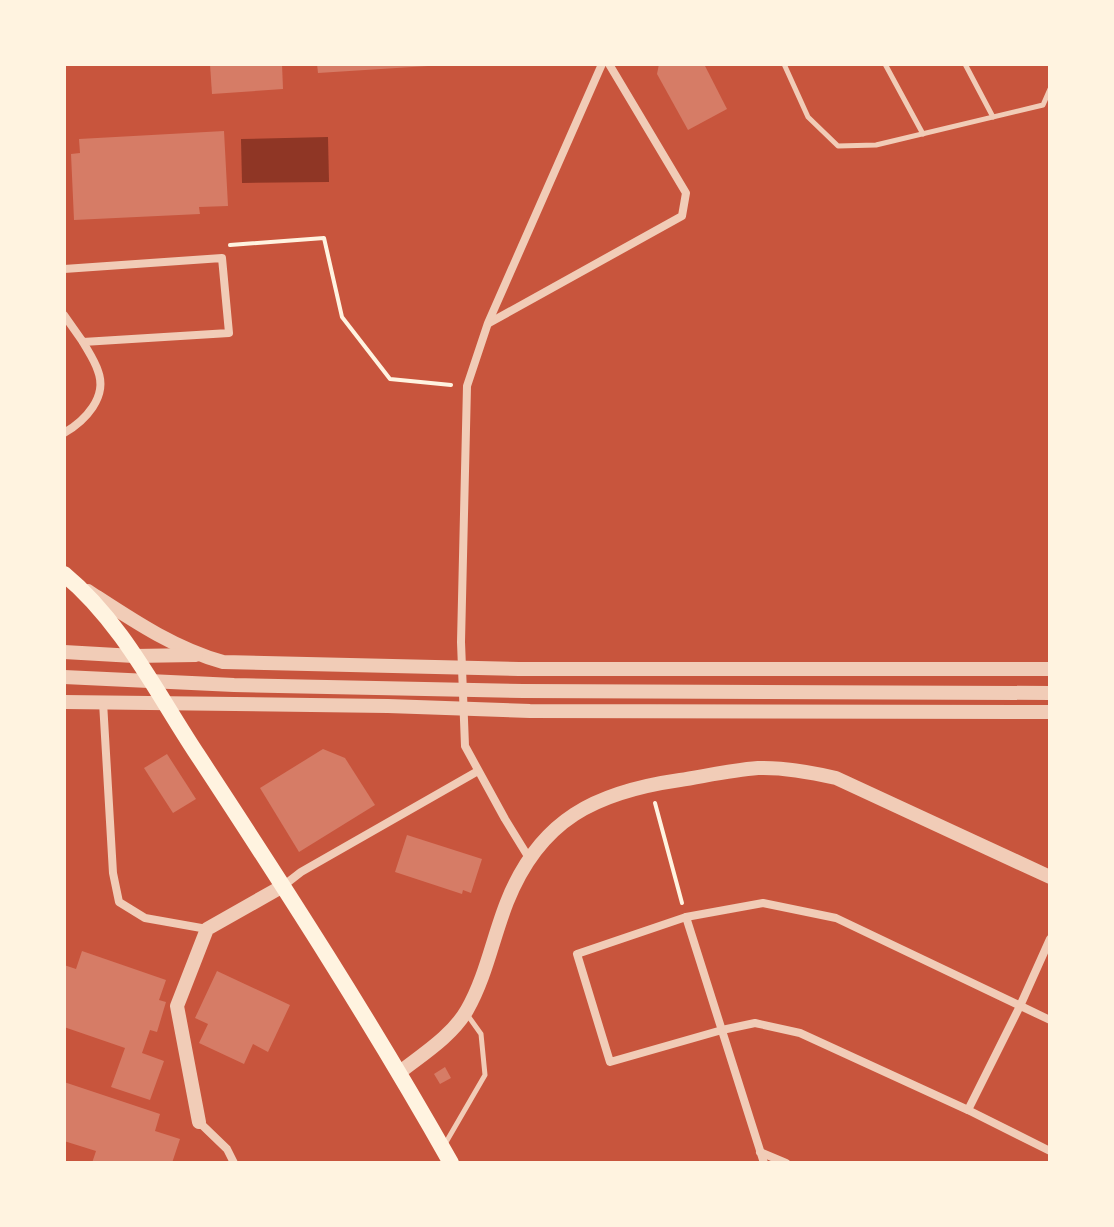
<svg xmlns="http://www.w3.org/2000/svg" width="1114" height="1227" viewBox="0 0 1114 1227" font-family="Mulish,sans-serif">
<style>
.water{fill:#8f3625}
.building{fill:#d67c66}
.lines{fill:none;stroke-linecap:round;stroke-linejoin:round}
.path{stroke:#fff3e0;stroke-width:4}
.service{stroke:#f1ccb7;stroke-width:5}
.minor{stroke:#f1ccb7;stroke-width:8}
.tertiary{stroke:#f1ccb7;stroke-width:14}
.primary{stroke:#fff3e0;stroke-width:16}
</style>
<rect width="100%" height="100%" fill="#c8553d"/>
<path class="water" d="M 328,137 L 329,182 L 242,183 L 241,139 Z"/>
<g class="building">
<path d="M 210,64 L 282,64 L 283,89 L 212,94 Z"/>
<path d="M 317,64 L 428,64 L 428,66 L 318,73 Z"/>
<path d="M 659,64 L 704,64 L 727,109 L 688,130 L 657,74 Z"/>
<path d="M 224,131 L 228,206 L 199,207 L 200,214 L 74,220 L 71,154 L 80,153 L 79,139 Z"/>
<path d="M 323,749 L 345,758 L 375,805 L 299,852 L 260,788 Z"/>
<path d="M 167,754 L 196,799 L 173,813 L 144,768 Z"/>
<path d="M 407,835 L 482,859 L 471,893 L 463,890 L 462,894 L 395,872 Z"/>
<path d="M 82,951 L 166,980 L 159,1000 L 166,1002 L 157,1032 L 150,1030 L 142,1053 L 164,1061 L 150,1100 L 111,1087 L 125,1048 L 64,1027 L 64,965 L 76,969 Z"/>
<path d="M 217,971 L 290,1005 L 268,1052 L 253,1044 L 244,1064 L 199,1043 L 208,1024 L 195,1018 Z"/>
<path d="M 445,1067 L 451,1078 L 440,1084 L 434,1074 Z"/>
<path d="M 64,1082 L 160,1114 L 155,1131 L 180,1139 L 172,1163 L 92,1163 L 96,1151 L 64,1141 Z"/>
</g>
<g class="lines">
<g class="path">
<path d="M 230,245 L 324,238 L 342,317 L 390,379 L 451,385"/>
<path d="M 655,803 L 682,903"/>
</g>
<g class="service">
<path d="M 784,64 L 808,117 L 838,146 L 876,145 L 1043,105 L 1050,89"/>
<path d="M 885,64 L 923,134"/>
<path d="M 965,64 L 993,117"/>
<path d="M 445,1144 L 485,1075 L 481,1034 L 466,1013"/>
</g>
<g class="minor">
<path d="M 64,269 L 222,258 L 229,333 L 83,342 L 64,315"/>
<path d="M 489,323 L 682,216 L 686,193 L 609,64"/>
<path d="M 64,433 C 85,421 108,397 98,371 C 95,361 88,351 83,342"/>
<path d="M 103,702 L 113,873 L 119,902 L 145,918 L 207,929"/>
<path d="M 529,858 L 505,819 L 465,746 L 461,642 L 467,386 L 488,323 L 602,64"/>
<path d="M 283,886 L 301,872 L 478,771"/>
<path d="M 686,917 L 764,1163"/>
<path d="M 1050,1020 L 836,918 L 763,903 L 686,917 L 577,954 L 610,1062 L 722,1030 L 755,1023 L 800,1033 L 968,1110 L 1050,1151"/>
<path d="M 968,1110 L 1020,1006 L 1050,939"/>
<path d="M 199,1122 L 227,1149 L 234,1163"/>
<path d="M 760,1152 L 786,1163"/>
</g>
<g class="tertiary">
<path d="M 88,591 C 131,619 173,648 223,662 L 519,669 L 1050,669"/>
<path d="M 64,652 L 134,656 L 196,655"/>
<path d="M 64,677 L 234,685 L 523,691 L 1050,693"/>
<path d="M 64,702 L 388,706 L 530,711 L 1050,712"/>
<path d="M 400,1072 C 423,1054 452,1036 467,1010 C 486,977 493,937 507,902 C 540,819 596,792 680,780 C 705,776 732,770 758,768 C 784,767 810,772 836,778 L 1050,877"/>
<path d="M 199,1122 L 177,1006 L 207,929 L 283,886"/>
</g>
<path class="primary" d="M 64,574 C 122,622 156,692 197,754 C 285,888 372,1023 451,1163"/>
</g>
<rect width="1114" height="1227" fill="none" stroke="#fff3e0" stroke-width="132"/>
</svg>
